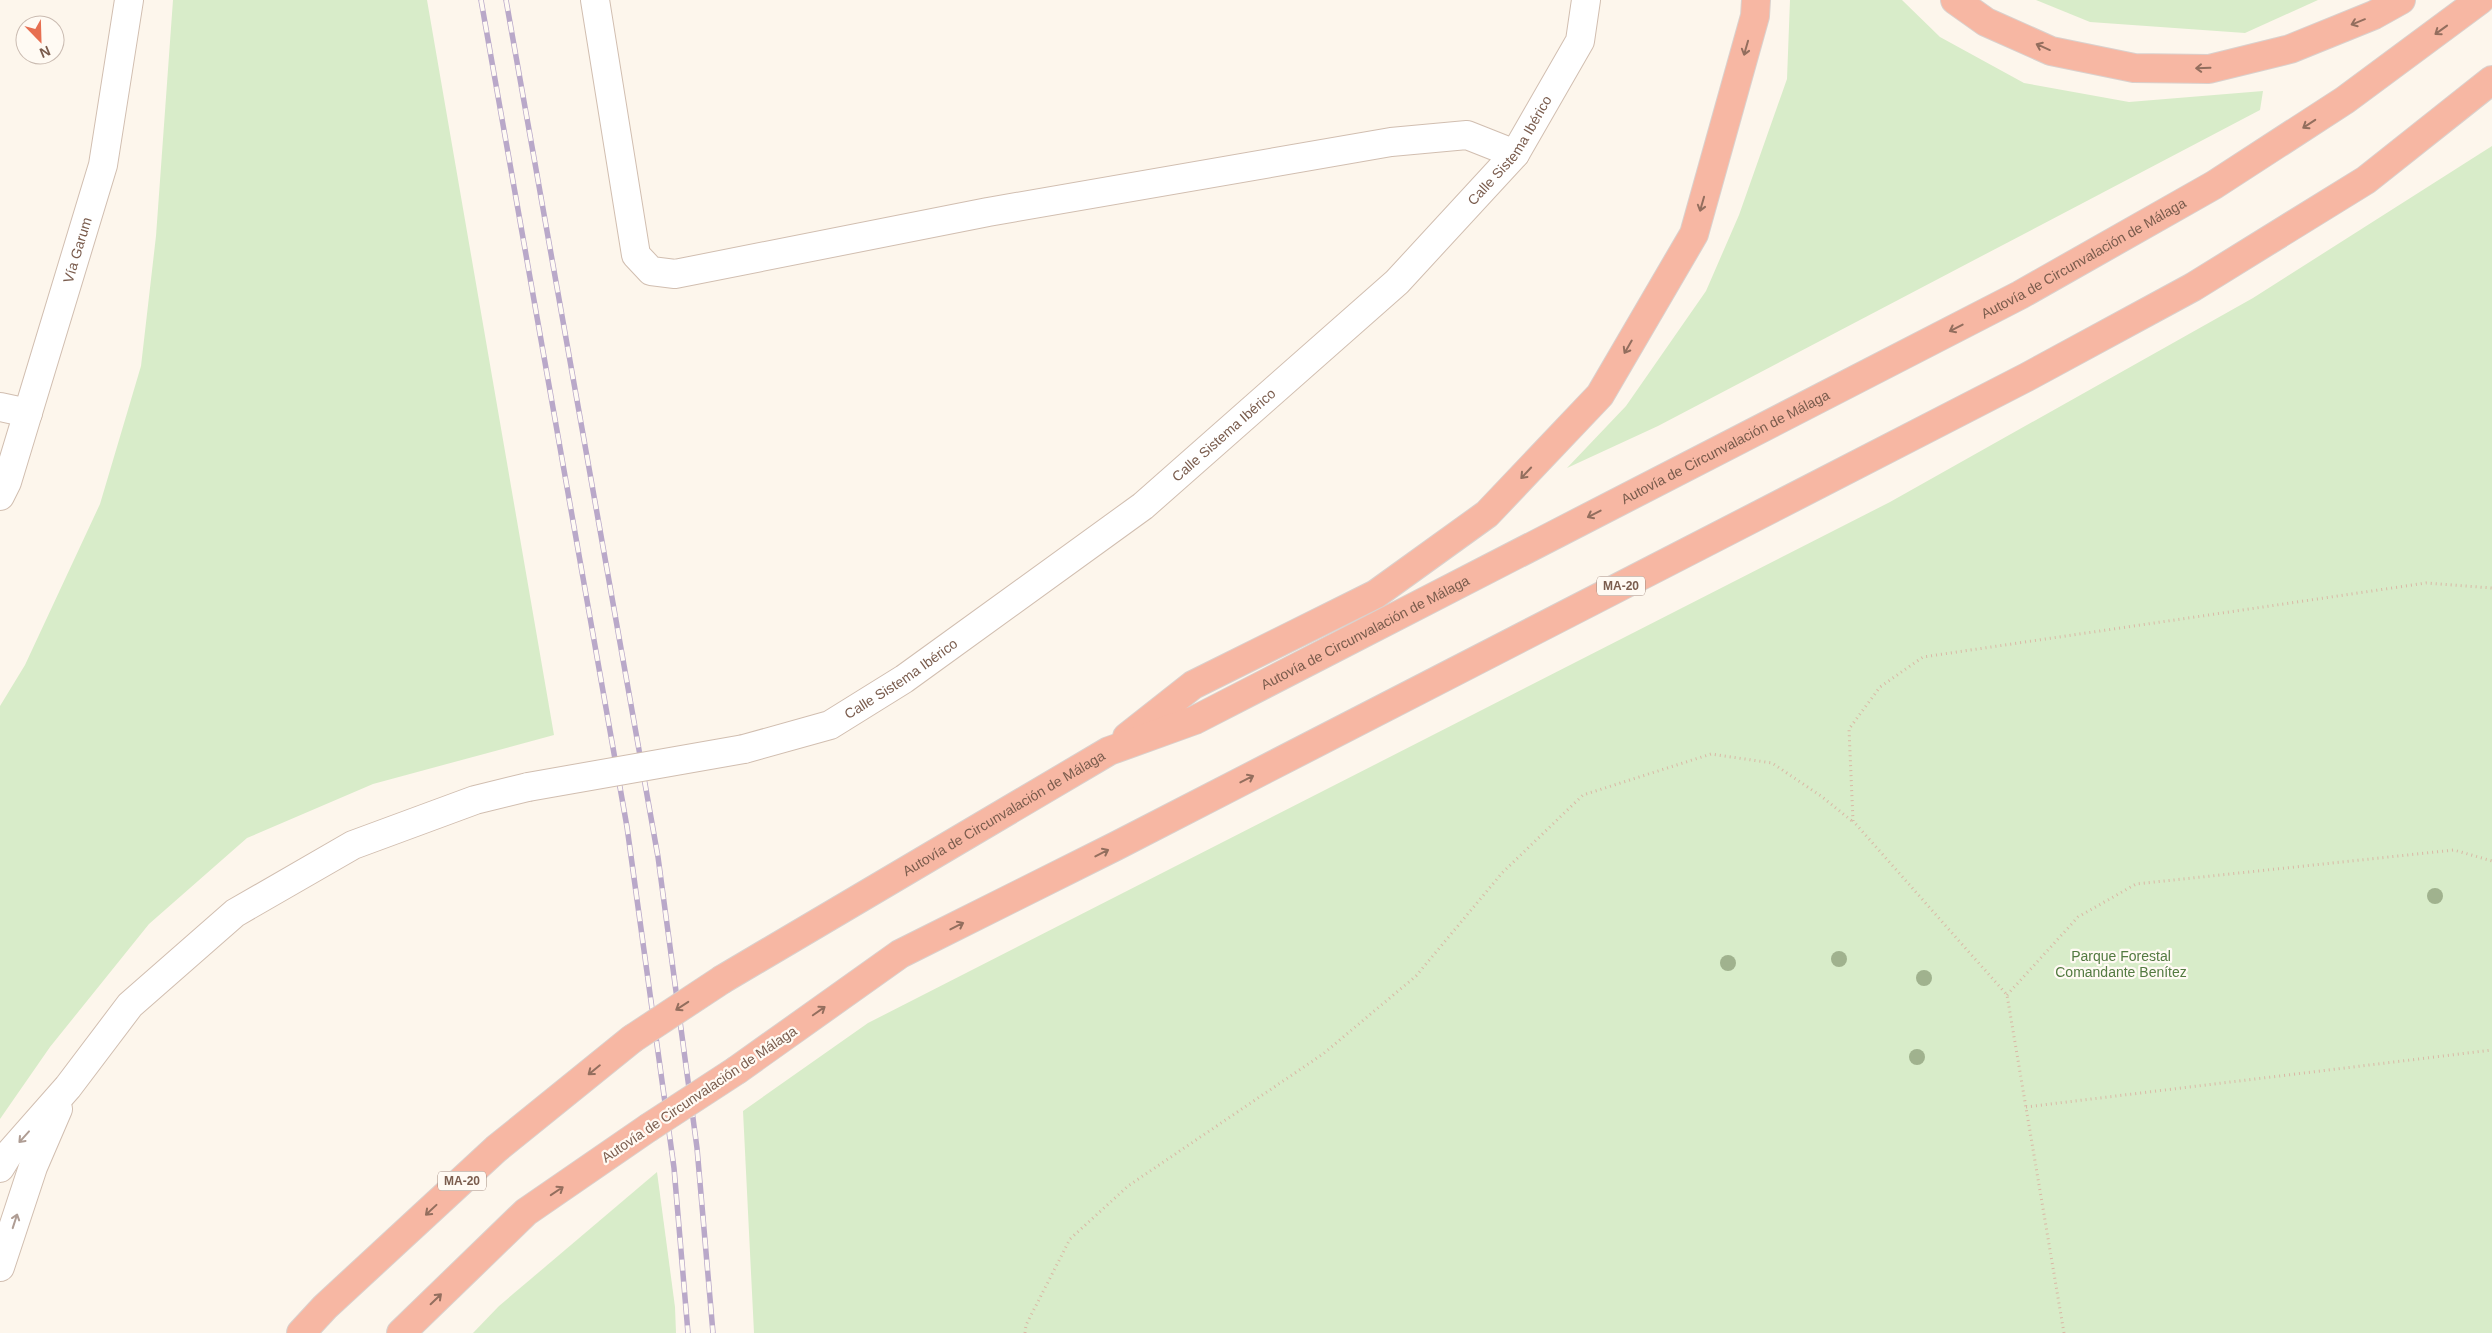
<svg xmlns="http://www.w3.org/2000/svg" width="2492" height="1333" viewBox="0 0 2492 1333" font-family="Arial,sans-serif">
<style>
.green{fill:#d8ecc9}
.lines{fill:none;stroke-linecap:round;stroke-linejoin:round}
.minor-casing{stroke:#d1beb0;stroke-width:30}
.highway-casing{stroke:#dad1cd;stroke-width:30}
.path{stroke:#d9b8a5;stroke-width:3;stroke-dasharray:1 4;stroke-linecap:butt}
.minor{stroke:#fff;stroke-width:28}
.highway{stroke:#f7b7a3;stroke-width:28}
.rail-casing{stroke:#b9a8c9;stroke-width:5.5}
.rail{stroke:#fffaf3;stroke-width:4;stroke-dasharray:11;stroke-linecap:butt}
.minor-bridge-casing{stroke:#d1beb0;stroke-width:30;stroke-linecap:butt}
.highway-bridge-casing{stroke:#dad1cd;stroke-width:30;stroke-linecap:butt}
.minor-bridge{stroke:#fff;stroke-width:28}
.highway-bridge{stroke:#f7b7a3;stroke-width:28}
.tree{fill:#a0b28e}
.oneway{stroke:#936e5e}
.oneway2{stroke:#af9d94}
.labels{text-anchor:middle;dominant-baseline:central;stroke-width:4.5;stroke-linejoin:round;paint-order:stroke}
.shield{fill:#fffaf3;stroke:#a28b7f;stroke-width:1}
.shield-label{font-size:12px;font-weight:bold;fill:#7a5c4d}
.street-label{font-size:14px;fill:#7a5c4d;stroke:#fffaf3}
.park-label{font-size:14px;fill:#537a41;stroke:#fffaf3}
</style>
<rect width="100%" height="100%" fill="#fdf6ec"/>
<g class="green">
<path d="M 173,0 L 427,0 L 554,735 L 373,784 L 247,838 L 149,924 L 50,1047 L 0,1119 L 0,706 L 25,665 L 100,504 L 141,366 L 156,236 Z"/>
<path d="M 1790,0 L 1902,0 L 1940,37 L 2024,83 L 2129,102 L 2263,91 L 2260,110 L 1658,426 L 1567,468 L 1626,406 L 1706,291 L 1739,215 L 1787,79 Z"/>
<path d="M 2036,0 L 2318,0 L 2245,33 L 2090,22 Z"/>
<path d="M 2492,146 L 2492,1333 L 754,1333 L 743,1111 L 868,1023 L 1890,502 L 2253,298 Z"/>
<path d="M 657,1172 L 675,1307 L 676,1333 L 473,1333 L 499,1306 Z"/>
</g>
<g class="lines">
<g class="minor-casing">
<g id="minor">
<path d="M 595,0 L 636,255 L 651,271 L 675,274 L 988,212 L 1391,142 L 1467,135 L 1515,154"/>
<path d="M 0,407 L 28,413"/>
<path id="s1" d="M 0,496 L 7,482 L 103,165 L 129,0"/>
<path id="s2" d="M 744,749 L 830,725 L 904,679 L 1143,506 L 1397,282 L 1515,154 L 1580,41 L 1586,0"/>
<path d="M 0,1168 L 8,1155 L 68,1087 L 130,1005 L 235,913 L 353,845 L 475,800 L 528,787"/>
<path d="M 0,1267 L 33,1167 L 58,1109"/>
</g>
</g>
<g class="highway-casing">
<g id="highway">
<path d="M 1955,0 L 1986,22 L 2051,51 L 2134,68 L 2209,69 L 2290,49 L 2374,15 L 2401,0"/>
<path d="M 1127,737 L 1193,685 L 1376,594 L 1487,514 L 1600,395 L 1694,234 L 1755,16 L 1756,0"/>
<path id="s3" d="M 723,979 L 1109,751 L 1195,720 L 2020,295 L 2214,185 L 2345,100 L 2480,0"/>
<path d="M 737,1070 L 900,954 L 1116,846 L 2027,377 L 2193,287 L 2366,180 L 2492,80"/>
<path d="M 301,1333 L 325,1307 L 496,1149 L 632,1039"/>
<path d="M 401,1333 L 526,1212 L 648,1128"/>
</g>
</g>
<g class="path">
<path d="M 2007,995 L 2078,917 L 2136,884 L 2454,850 L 2492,861"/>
<path d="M 2026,1107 L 2492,1050"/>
<path d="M 1025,1333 L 1026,1325 L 1070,1239 L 1128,1186 L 1323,1054 L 1416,976 L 1502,873 L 1583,795 L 1711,754 L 1772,763 L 1821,796 L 1852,821"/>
<path d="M 2064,1333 L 2007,995 L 1853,821 L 1849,729 L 1880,687 L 1923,657 L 2426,583 L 2492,588"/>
</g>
<use href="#minor" class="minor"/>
<use href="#highway" class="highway"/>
<g class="rail-casing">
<g id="rail">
<path d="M 481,0 L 627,827 L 674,1168 L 688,1333"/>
<path d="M 506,0 L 658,857 L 697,1148 L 713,1333"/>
</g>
</g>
<use href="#rail" class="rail"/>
<g class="minor-bridge-casing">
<path id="minor-bridge" d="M 528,787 L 744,749"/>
</g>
<g class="highway-bridge-casing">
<g id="highway-bridge">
<path d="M 632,1039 L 723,979"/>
<path d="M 648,1128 L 737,1070"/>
</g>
</g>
<use href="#minor-bridge" class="minor-bridge"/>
<use href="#highway-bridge" class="highway-bridge"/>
</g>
<g class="tree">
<circle cx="2435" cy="896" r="8"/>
<circle cx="1839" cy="959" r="8"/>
<circle cx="1728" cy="963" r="8"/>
<circle cx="1924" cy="978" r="8"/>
<circle cx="1917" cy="1057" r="8"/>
</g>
<defs><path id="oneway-shaft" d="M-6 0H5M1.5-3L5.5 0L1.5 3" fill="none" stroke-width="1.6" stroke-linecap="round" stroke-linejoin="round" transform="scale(1.25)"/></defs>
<g class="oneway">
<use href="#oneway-shaft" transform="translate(2358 22) rotate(158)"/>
<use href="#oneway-shaft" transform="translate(2441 30) rotate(144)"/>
<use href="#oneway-shaft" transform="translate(2043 47) rotate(-156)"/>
<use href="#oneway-shaft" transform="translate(1746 48) rotate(106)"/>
<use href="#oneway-shaft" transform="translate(2203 68) rotate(178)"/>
<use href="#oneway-shaft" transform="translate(2309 124) rotate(147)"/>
<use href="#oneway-shaft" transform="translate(1702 204) rotate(106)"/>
<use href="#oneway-shaft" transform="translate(1956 328) rotate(153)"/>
<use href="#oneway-shaft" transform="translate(1628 347) rotate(120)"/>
<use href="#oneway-shaft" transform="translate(1526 473) rotate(133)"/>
<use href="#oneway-shaft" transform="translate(1594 514) rotate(153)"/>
<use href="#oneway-shaft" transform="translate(1247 779) rotate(-27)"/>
<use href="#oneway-shaft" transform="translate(1102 853) rotate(-27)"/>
<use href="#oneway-shaft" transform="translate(957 926) rotate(-27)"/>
<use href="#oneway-shaft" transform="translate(682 1006) rotate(147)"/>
<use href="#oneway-shaft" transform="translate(819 1011) rotate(-35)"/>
<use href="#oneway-shaft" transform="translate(594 1070) rotate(141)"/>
<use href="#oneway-shaft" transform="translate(557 1191) rotate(-34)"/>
<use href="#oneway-shaft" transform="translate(431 1210) rotate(137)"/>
<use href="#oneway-shaft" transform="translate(436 1299) rotate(-44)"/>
</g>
<g class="oneway2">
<use href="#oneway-shaft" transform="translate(24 1137) rotate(132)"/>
<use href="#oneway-shaft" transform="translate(15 1221) rotate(-72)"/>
</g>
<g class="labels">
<g class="shield">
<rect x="1597" y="576.5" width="48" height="19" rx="4"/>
<rect x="438" y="1171.5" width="48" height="19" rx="4"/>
</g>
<g class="shield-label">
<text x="1621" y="586">MA-20</text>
<text x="462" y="1181">MA-20</text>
</g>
<g class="street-label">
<text stroke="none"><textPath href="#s2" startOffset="984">Calle Sistema Ibérico</textPath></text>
<text stroke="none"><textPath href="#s1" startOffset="258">Vía Garum</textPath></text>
<text stroke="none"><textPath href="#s3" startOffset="1541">Autovía de Circunvalación de Málaga</textPath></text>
<text stroke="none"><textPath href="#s2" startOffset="579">Calle Sistema Ibérico</textPath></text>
<text stroke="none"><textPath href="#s3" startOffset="1136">Autovía de Circunvalación de Málaga</textPath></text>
<text stroke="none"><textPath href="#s3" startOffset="731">Autovía de Circunvalación de Málaga</textPath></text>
<text stroke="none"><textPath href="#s2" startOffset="174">Calle Sistema Ibérico</textPath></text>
<text stroke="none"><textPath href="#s3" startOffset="326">Autovía de Circunvalación de Málaga</textPath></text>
<text transform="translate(699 1094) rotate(-34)">Autovía de Circunvalación de Málaga</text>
</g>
<g class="park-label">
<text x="2121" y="956">Parque Forestal<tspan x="2121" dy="16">Comandante Benítez</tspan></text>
</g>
</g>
<g transform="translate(40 40) rotate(157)"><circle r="24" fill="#fffaf3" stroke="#cabbb1"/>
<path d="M0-4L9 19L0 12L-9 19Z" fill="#e76f51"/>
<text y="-8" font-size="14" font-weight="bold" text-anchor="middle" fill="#7a5c4d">N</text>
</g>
</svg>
